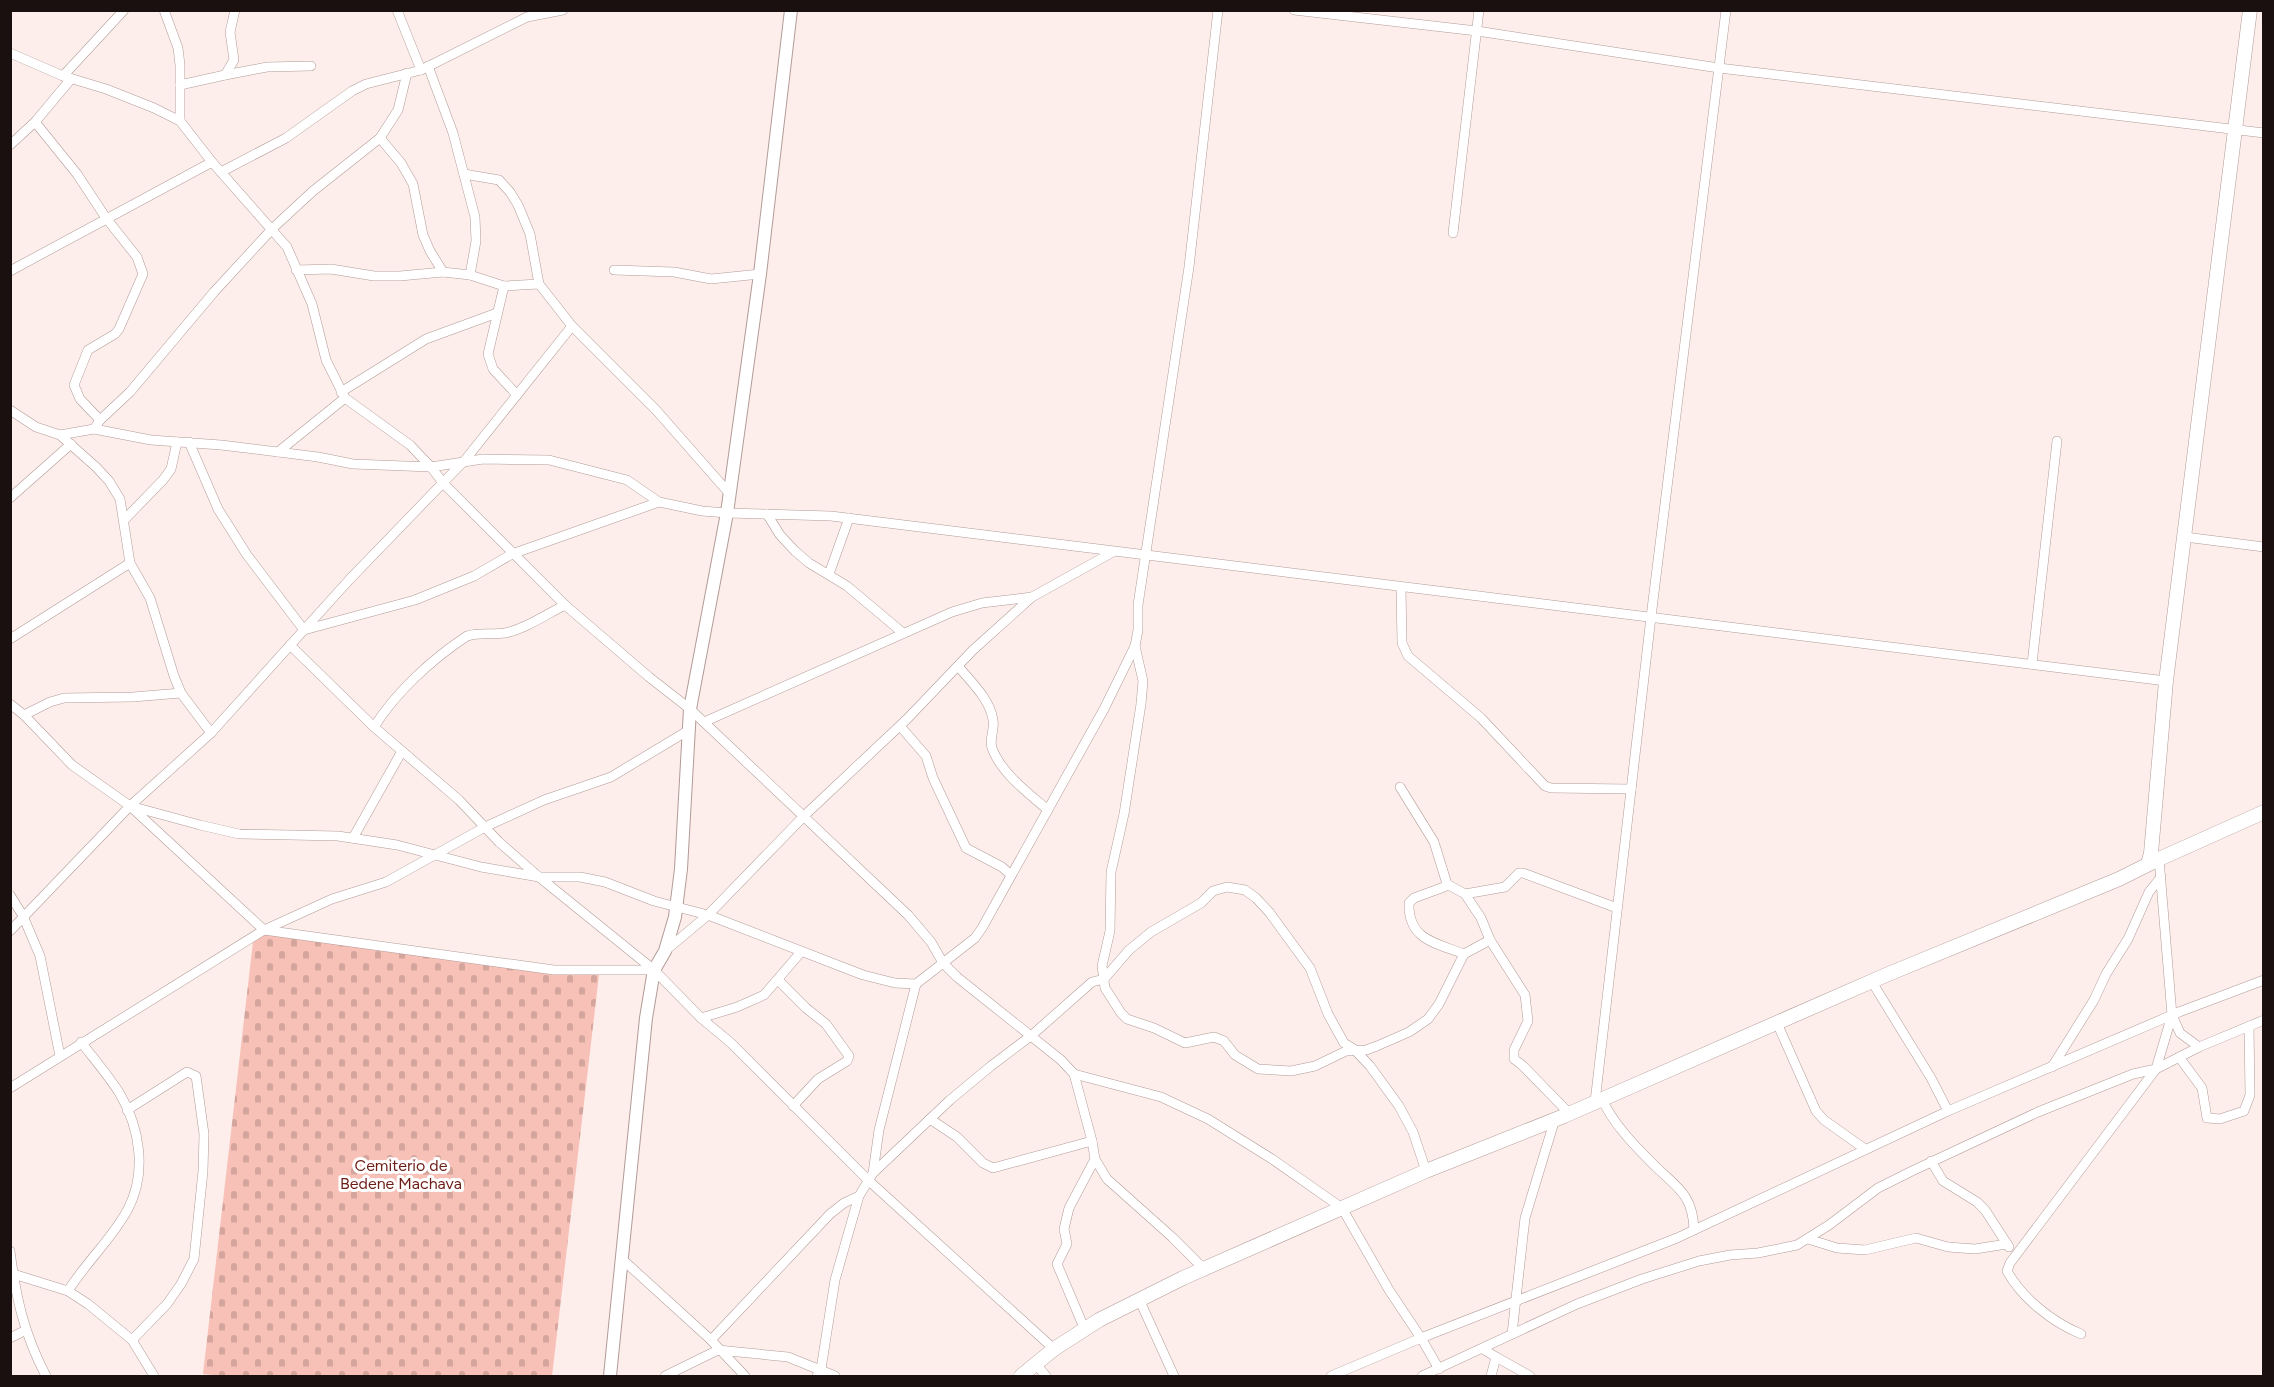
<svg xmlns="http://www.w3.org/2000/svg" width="2274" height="1387" viewBox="0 0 2274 1387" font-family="Figtree,sans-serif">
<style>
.cemetery{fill:url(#cemetery-stones)}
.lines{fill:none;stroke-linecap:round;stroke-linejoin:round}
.minor-casing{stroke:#b29b97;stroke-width:10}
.tertiary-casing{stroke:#b29b97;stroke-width:14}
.secondary-casing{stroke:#b29b97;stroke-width:15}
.minor{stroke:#fff;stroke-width:9}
.tertiary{stroke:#fff;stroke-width:12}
.secondary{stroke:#fff;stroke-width:14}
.labels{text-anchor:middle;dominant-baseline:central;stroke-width:6;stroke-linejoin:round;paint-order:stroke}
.park-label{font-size:16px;fill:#6c1d16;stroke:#fff}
</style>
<defs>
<pattern id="cemetery-stones" width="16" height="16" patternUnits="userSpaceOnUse" patternTransform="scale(1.5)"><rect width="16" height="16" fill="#f8c1b8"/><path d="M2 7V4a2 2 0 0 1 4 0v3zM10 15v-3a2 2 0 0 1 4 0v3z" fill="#d4a59d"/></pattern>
</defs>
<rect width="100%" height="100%" fill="#fdeeeb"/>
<path class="cemetery" d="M 254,933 L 599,975 L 552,1376 L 223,1376 L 203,1374 Z"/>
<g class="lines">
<g class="minor-casing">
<g id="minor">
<path d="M 164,10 L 178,48 L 180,65 L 180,121"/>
<path d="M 397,10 L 421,70"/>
<path d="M 1294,10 L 1477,31 L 1719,68 L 2264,133"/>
<path d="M 10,53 L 63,76 L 106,89 L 154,108 L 180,121 L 212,162 L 287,247 L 312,304 L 326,360 L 345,398 L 410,445 L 431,467 L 443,483 L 565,605 L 649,677 L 690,709 L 908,915 L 931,942 L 943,963 L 957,977 L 1061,1060 L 1074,1074 L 1092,1141 L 1095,1159 L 1107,1179 L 1172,1237 L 1204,1269"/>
<path d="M 428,66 L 453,133 L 475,217 L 476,241 L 470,275"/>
<path d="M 225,75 L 267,67 L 311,66"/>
<path d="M 63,76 L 124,10"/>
<path d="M 180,85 L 225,75 L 234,60 L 230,32 L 235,10"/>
<path d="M 35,122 L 77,174 L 106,218 L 137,257 L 143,274 L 119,329 L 115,334 L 88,350 L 74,385 L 80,399 L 100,420"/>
<path d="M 380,138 L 401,163 L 413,184 L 423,235 L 430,251 L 443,272"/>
<path d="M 10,145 L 35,122 L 71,79"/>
<path d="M 221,172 L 286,138 L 352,91 L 366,84 L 421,70 L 527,17 L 563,10"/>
<path d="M 464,174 L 499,180 L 510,192 L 518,205 L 530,234 L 539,284 L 572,326 L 656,410 L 729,493"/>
<path d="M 1453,233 L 1479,10"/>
<path d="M 296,270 L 331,269 L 374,276 L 400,276 L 443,272 L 470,275 L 504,286 L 539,284"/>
<path d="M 614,270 L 674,272 L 711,279 L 760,274"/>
<path d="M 10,271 L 212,162"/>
<path d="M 504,286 L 488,354 L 493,369 L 517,395"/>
<path d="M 341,392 L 426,339 L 497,313"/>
<path d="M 10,410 L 36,427 L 60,435 L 94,429 L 151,440 L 221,445 L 318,457 L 353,464 L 431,467 L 483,459 L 549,460 L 627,480 L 659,502 L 702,511 L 727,513 L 831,516 L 2166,681"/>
<path d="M 94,429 L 100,420 L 130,392 L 214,292 L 273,228 L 313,191 L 380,138 L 398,110 L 407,73"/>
<path d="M 60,435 L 96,467 L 109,481 L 120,499 L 130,563 L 150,598 L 174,676 L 181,693 L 211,733"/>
<path d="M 189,442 L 218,509 L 247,555 L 304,630 L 415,600 L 474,576 L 512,554 L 659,502"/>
<path d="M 278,452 L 345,398"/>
<path d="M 10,498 L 71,444"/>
<path d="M 767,514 L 780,535 L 795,551 L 809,563 L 847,586 L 903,633"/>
<path d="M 125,519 L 163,480 L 171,469 L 177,442"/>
<path d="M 2185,537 L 2264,547"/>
<path d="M 829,574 L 849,518"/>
<path d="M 1401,587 L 1402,643 L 1408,656 L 1481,718 L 1545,786 L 1551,788 L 1631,789"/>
<path d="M 10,639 L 130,563"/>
<path d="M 290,645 L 374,727 L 459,800 L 499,842 L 539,877 L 580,877 L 605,882 L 654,901 L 708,915 L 863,975 L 895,983 L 916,984 L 975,938 L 982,928 L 1104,709 L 1135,646 L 1138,630 L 1138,605 L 1189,267 L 1218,10"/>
<path d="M 1135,646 L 1143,681 L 1141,704 L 1124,814 L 1111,872 L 1110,931 L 1102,966 L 1105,988 L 1121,1013 L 1127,1019 L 1154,1028 L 1185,1043 L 1214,1037 L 1224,1041 L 1235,1055 L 1258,1069 L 1291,1071 L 1315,1066 L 1346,1051 L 1366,1050 L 1377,1046 L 1409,1032 L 1428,1019 L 1439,1004 L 1464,954 L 1490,940"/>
<path d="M 2032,664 L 2057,441"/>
<path d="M 958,666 C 971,682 990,699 993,720 C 995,729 989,738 992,748 C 1001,773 1028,793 1048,810"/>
<path d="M 10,704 L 24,715 L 72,765 L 130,806 L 264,930 L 554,970 L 654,970"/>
<path d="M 24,715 L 50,702 L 64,698 L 133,697 L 181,693"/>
<path d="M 704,722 L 952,612 L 982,603 L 1032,597"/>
<path d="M 900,726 L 926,756 L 933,778 L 966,848 L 1002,867 L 1011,875"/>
<path d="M 374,727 C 396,692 432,659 467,636 C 480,632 492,635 505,633 C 525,629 547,614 565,605"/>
<path d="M 1400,787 L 1434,842 L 1447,884 L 1465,894 L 1481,918 L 1490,940 L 1525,995 L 1528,1021 L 1514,1050 L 1514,1059 L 1522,1065 L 1569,1113"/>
<path d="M 130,806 L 200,825 L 239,834 L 338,836 L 397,845 L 481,867 L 539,877 L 654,970 L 701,1018 L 731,1043 L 868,1180 L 1054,1349"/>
<path d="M 353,838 L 402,751"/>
<path d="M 2159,859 L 2172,1015 L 2180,1033 L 2199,1047"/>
<path d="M 1447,884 L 1444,887 L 1414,898 L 1409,903 C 1408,940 1436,943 1464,954"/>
<path d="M 1465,894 L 1505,887 L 1519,873 L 1523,873 L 1617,908"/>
<path d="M 10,895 L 23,916 L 40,956 L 60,1056"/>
<path d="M 10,931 L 130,806 L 211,733 L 349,580 L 465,460 L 572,326"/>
<path d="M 665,951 L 708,915 L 804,816 L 907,719 L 973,650 L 1032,597 L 1113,552"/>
<path d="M 778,980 L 806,1008 L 826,1024 L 849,1056 L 847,1061 L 818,1079 L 793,1106"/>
<path d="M 1872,982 L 1931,1078 L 1948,1111"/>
<path d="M 701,1018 L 737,1007 L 764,995 L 801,952"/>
<path d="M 1777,1023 L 1816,1111 L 1824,1120 L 1865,1149"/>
<path d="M 2179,1057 L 2202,1088 L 2207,1118 L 2220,1119 L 2244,1111 L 2250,1095 L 2249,1026"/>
<path d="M 2052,1067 L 2094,1000 L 2106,974 L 2128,939 L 2149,892 L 2161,877"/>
<path d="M 1074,1074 L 1161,1097 L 1208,1119 L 1272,1159 L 1342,1208 L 1389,1290 L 1421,1338 L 1439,1369"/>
<path d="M 10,1088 L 264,930 L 332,899 L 386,882 L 485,827 L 544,800 L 611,777 L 689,730"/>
<path d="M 1602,1099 C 1613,1123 1632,1143 1651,1162 C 1674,1186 1693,1192 1694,1230"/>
<path d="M 1595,1102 L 1651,617 L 1726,10"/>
<path d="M 127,1110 L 187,1072 L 196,1076 L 204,1134 L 203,1171 L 194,1259 L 181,1284 L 167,1304 L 132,1340"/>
<path d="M 930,1119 L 957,1137 L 983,1163 L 993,1168 L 1092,1141"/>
<path d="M 1931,1161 L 1943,1181 L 1977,1202 L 1985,1210 L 2009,1247"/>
<path d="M 873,1173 L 879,1130 L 916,984"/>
<path d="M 1808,1239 L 1837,1248 L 1865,1250 L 1916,1238 L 1948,1247 L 1975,1249 L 2007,1244"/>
<path d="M 10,1251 C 16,1298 24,1334 46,1376"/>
<path d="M 623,1260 L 711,1340 L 745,1376"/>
<path d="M 10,1273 L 68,1291 L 88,1304 L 132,1340 L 154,1376"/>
<path d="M 68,1291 C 86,1262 112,1239 128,1209 C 147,1173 140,1128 120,1094 C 109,1076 94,1059 81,1042"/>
<path d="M 1139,1299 L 1174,1376"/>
<path d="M 1085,1330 L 1057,1264 L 1067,1244 L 1064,1229 L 1069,1208 L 1095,1159"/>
<path d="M 1512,1334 L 1525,1218 L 1555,1119"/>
<path d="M 2081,1334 C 2052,1322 2022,1298 2007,1271 L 2010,1263 L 2156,1069 L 2199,1047 L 2264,1020"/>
<path d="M 10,1338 L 26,1330"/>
<path d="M 711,1340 L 830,1214 L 844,1203 L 859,1196"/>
<path d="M 1483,1349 L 1496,1357 L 1491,1376"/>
<path d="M 1496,1357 L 1530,1376"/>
<path d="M 1036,1364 L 1046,1376"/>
<path d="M 665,1376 L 718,1350 L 788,1357 L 835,1376"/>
<path d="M 817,1376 L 821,1369 L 835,1280 L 859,1196 L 873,1173 L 950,1100 L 991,1066 L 1032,1035 L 1092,982 L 1104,979 L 1129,950 L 1151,932 L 1201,903 L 1213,891 L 1227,887 L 1245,890 L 1256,898 L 1269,912 L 1310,968 L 1328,1014 L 1344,1043 L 1354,1049 L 1370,1066 L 1399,1106 L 1413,1132 L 1426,1171"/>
<path d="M 1331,1376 L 1421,1338 L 1677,1238 L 1948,1111 L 2179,1012 L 2264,980"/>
<path d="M 1422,1376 L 1577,1304 L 1642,1279 L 1699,1261 L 1730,1255 L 1758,1253 L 1797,1245 L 1829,1225 L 1878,1188 L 1912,1171 L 2038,1112 L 2133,1074 L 2156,1069 L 2172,1015"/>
</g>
</g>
<g class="tertiary-casing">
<path id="tertiary" d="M 610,1376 L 646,1018 L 654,970 L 665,951 L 675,917 L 681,869 L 690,709 L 727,513 L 760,274 L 791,10"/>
</g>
<g class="secondary-casing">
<g id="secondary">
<path d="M 2148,864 L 2151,853 L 2166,681 L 2250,10"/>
<path d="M 1021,1376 L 1054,1349 L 1099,1320 L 1183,1278 L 1426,1171 L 1564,1116 L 1886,975 L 2119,879 L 2159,859 L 2264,812"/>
</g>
</g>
<use href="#minor" class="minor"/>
<use href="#tertiary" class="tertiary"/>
<use href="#secondary" class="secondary"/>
</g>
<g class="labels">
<g class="park-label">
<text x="401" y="1165">Cemiterio de<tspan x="401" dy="18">Bedene Machava</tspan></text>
</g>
</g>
<rect width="2274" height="1387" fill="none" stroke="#19100f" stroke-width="24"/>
</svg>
